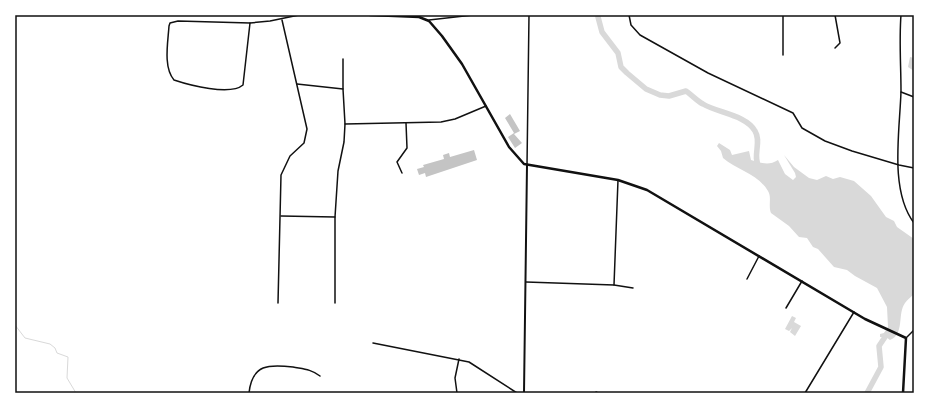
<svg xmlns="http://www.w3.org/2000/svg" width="929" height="408" viewBox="0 0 929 408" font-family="Poppins,sans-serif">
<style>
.water{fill:#d9d9d9}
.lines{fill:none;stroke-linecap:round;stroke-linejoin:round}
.stream{stroke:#d9d9d9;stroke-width:1}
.river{stroke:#d9d9d9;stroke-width:5.5}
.building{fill:#c4c4c4}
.minor{stroke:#111;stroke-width:1.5}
.tertiary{stroke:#111;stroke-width:2}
.primary{stroke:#111;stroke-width:2.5}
.neatline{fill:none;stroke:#111;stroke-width:1.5}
</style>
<rect width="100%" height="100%" fill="#fff"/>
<g class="water">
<path d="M 910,57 L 914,58 L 914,71 L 908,67 Z"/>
<path d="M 719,143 L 730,150 L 732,155 L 749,151 L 751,160 C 761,163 769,166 778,160 L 785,174 L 793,180 L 796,177 L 795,173 L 784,155 L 794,167 L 809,178 L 817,180 L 826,176 L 833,179 L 840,177 L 854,181 L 871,196 L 886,217 L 894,221 L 897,227 L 914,239 L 914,294 C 911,297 907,300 905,303 C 897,314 905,334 890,340 L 886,337 L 880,337 L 880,334 L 884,333 L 888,327 L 887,307 L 877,288 L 855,276 L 847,270 L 834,267 L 818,249 L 813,247 L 807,238 L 799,237 L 789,226 L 771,213 C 768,206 772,197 768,191 C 758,174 737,170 723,158 L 721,151 L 717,146 Z"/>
<path d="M 792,316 L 796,318 L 794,322 L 801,326 L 795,336 L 790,332 L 792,328 L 789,331 L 785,329 Z"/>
</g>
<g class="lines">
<path class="stream" d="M 15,325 L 25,338 L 50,344 L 55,348 L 57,353 L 68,357 L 67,378 L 76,393"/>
<g class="river">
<path d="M 598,17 L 602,32 L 618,53 L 621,67 L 627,73 L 646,89 L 660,95 L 669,96 L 686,91 C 692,95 697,101 703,104 C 718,113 746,115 755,131 C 762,142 752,156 759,167"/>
<path d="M 867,393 L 881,367 L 879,346 L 889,331"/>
</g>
</g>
<g class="building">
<path d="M 510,114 L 520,131 L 514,134 L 522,143 L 515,148 L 508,137 L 514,133 L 505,118 Z"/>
<path d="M 474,150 L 477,160 L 426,177 L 425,173 L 419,175 L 417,169 L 424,167 L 423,165 L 444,159 L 443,155 L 449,153 L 450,157 Z"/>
</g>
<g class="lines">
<g class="minor">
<path d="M 629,15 L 631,25 L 640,35 L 708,73 L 793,113 L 802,128 L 825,141 L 852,151 L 899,165 L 914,168"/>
<path d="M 835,15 L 840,43 L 835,48"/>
<path d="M 901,15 C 899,40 901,66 901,91 C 900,130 889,190 914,223"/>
<path d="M 429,20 L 473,15"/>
<path d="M 178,21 L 250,23 L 243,85 C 230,96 189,85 174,80 C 163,67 168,42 169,26 L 170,23 Z"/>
<path d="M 250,23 L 270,21 L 299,15"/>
<path d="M 783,55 L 783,15"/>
<path d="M 297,84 L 343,89"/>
<path d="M 901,92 L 914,97"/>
<path d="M 345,124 L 441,122 L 455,119 L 486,106"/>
<path d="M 527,165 L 529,15"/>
<path d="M 402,173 L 397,162 L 407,148 L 406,123"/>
<path d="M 281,216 L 335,217"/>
<path d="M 747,279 L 759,256"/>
<path d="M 526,282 L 614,285 L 633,288"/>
<path d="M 614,285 L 618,180"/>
<path d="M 278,303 L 281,175 L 290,156 L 304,143 L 307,129 L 282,20"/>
<path d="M 335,303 L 335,217 L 338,171 L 344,142 L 345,124 L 343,89 L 343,59"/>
<path d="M 786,308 L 802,281"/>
<path d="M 907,337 L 914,330"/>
<path d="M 373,343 L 469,362 L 517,393"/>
<path d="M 596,392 L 598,393"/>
<path d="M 249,393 C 252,364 269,364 293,367 C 303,369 311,369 320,376"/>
<path d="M 457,393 L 455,378 L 459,359"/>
<path d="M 805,393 L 854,312"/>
</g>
<path class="tertiary" d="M 524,393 L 527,165"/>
<path class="primary" d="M 370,15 L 419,17 L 429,21 L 442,36 L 462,64 L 509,147 L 524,164 L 618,180 L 647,190 L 865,319 L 906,338 L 903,393"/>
</g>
<rect width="929" height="408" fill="none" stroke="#ffffff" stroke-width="32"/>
<rect x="16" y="16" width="897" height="376" class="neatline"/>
</svg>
